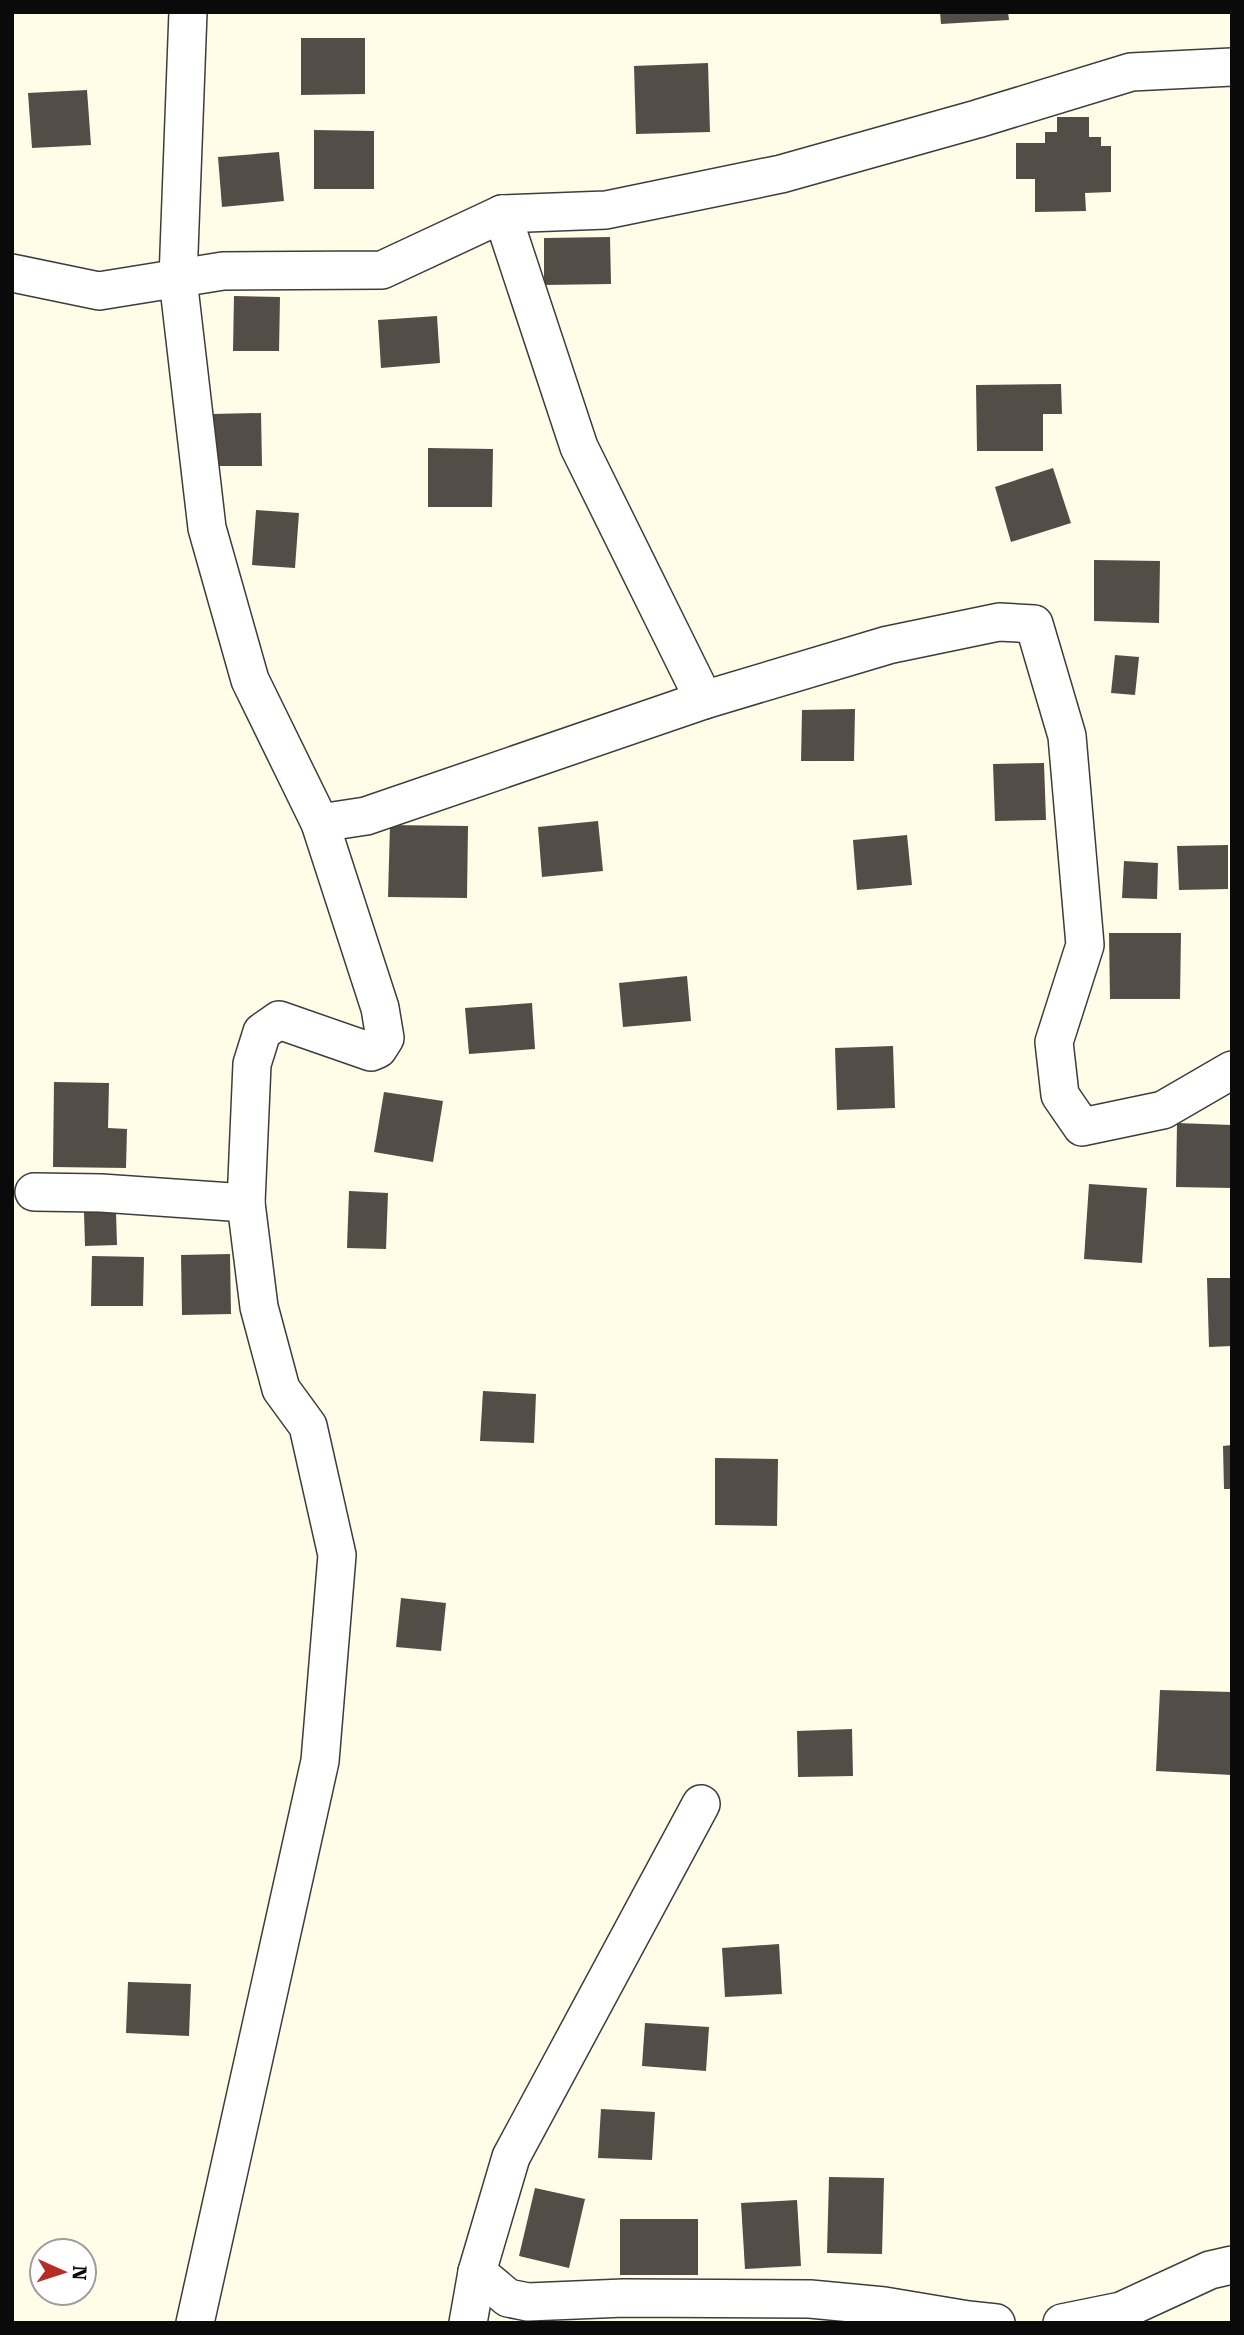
<svg xmlns="http://www.w3.org/2000/svg" width="1244" height="2335" viewBox="0 0 1244 2335" font-family="'Roboto Serif',serif">
<style>
.building{fill:#534d47}
.lines{fill:none;stroke-linecap:round;stroke-linejoin:round}
.minor-casing{stroke:#3d3d3d;stroke-width:40}
.minor{stroke:#fff;stroke-width:37}
</style>
<rect width="100%" height="100%" fill="#fffce8"/>
<g class="building">
<path d="M 940,12 L 1008,12 L 1009,20 L 941,24 Z"/>
<path d="M 301,38 L 365,38 L 365,94 L 301,95 Z"/>
<path d="M 708,63 L 710,132 L 636,134 L 634,66 Z"/>
<path d="M 87,90 L 91,145 L 32,148 L 28,93 Z"/>
<path d="M 1057,117 L 1089,117 L 1089,137 L 1101,137 L 1101,146 L 1111,146 L 1111,192 L 1085,193 L 1086,211 L 1035,212 L 1035,179 L 1016,179 L 1016,143 L 1045,143 L 1045,132 L 1057,132 Z"/>
<path d="M 314,130 L 374,131 L 374,189 L 314,189 Z"/>
<path d="M 279,152 L 284,201 L 222,207 L 218,157 Z"/>
<path d="M 610,237 L 611,284 L 544,285 L 544,238 Z"/>
<path d="M 234,296 L 280,297 L 279,351 L 233,351 Z"/>
<path d="M 437,316 L 440,363 L 381,368 L 378,320 Z"/>
<path d="M 1061,384 L 1062,414 L 1043,414 L 1043,451 L 977,451 L 976,385 Z"/>
<path d="M 261,413 L 262,466 L 213,466 L 212,414 Z"/>
<path d="M 428,448 L 493,449 L 492,507 L 428,507 Z"/>
<path d="M 1053,468 L 1071,523 L 1011,542 L 995,487 Z"/>
<path d="M 256,510 L 299,513 L 295,568 L 252,565 Z"/>
<path d="M 1094,560 L 1160,561 L 1159,623 L 1094,621 Z"/>
<path d="M 1115,655 L 1139,657 L 1135,695 L 1111,693 Z"/>
<path d="M 855,709 L 854,761 L 801,761 L 802,710 Z"/>
<path d="M 1044,763 L 1046,820 L 995,821 L 993,764 Z"/>
<path d="M 598,821 L 603,871 L 542,877 L 538,827 Z"/>
<path d="M 390,825 L 468,826 L 467,898 L 388,897 Z"/>
<path d="M 907,835 L 912,885 L 857,890 L 853,840 Z"/>
<path d="M 1228,845 L 1228,889 L 1179,890 L 1177,846 Z"/>
<path d="M 1124,861 L 1158,863 L 1157,899 L 1122,898 Z"/>
<path d="M 1109,933 L 1181,933 L 1180,999 L 1110,999 Z"/>
<path d="M 687,976 L 691,1021 L 623,1027 L 619,983 Z"/>
<path d="M 532,1003 L 535,1049 L 469,1054 L 465,1008 Z"/>
<path d="M 893,1046 L 895,1108 L 837,1110 L 835,1048 Z"/>
<path d="M 54,1082 L 109,1083 L 108,1128 L 127,1129 L 126,1168 L 53,1167 Z"/>
<path d="M 384,1092 L 443,1101 L 433,1162 L 374,1152 Z"/>
<path d="M 1177,1123 L 1232,1125 L 1232,1188 L 1176,1187 Z"/>
<path d="M 1089,1184 L 1147,1188 L 1142,1263 L 1084,1259 Z"/>
<path d="M 349,1191 L 388,1193 L 386,1249 L 347,1248 Z"/>
<path d="M 84,1212 L 116,1212 L 117,1245 L 85,1246 Z"/>
<path d="M 230,1254 L 231,1314 L 182,1315 L 181,1255 Z"/>
<path d="M 92,1256 L 144,1257 L 143,1306 L 91,1306 Z"/>
<path d="M 1207,1278 L 1232,1278 L 1232,1346 L 1209,1347 Z"/>
<path d="M 483,1391 L 536,1394 L 534,1443 L 480,1441 Z"/>
<path d="M 1232,1445 L 1232,1489 L 1224,1489 L 1223,1446 Z"/>
<path d="M 715,1458 L 778,1459 L 777,1526 L 715,1525 Z"/>
<path d="M 401,1598 L 446,1603 L 441,1651 L 396,1647 Z"/>
<path d="M 1160,1690 L 1232,1692 L 1232,1775 L 1156,1771 Z"/>
<path d="M 852,1729 L 853,1776 L 798,1777 L 797,1731 Z"/>
<path d="M 779,1944 L 782,1994 L 725,1997 L 722,1948 Z"/>
<path d="M 128,1982 L 191,1984 L 189,2036 L 126,2033 Z"/>
<path d="M 645,2023 L 709,2027 L 706,2071 L 642,2066 Z"/>
<path d="M 601,2109 L 655,2112 L 652,2160 L 598,2158 Z"/>
<path d="M 829,2177 L 884,2178 L 882,2254 L 827,2253 Z"/>
<path d="M 535,2188 L 585,2199 L 569,2268 L 519,2256 Z"/>
<path d="M 797,2200 L 801,2266 L 745,2269 L 741,2203 Z"/>
<rect x="620" y="2219" width="78" height="56"/>
</g>
<g class="lines">
<g class="minor-casing">
<g id="minor">
<path d="M 188,12 L 178,279 L 207,528 L 250,680 L 320,823 L 380,1008 L 385,1038 L 378,1049 L 371,1052 L 279,1020 L 262,1032 L 252,1064 L 246,1203 L 259,1307 L 281,1389 L 308,1426 L 337,1555 L 320,1761 L 195,2323"/>
<path d="M 502,214 L 579,447 L 704,700"/>
<path d="M 12,273 L 99,291 L 223,271 L 382,270 L 502,214 L 606,210 L 781,174 L 977,119 L 1131,72 L 1232,67"/>
<path d="M 320,823 L 366,816 L 704,700 L 888,645 L 999,622 L 1034,624 L 1067,736 L 1085,945 L 1054,1042 L 1060,1095 L 1082,1127 L 1163,1110 L 1232,1070"/>
<path d="M 34,1192 L 101,1193 L 246,1203"/>
<path d="M 701,1804 L 511,2157 L 477,2272 L 508,2298 L 528,2302 L 624,2298 L 810,2299 L 884,2306 L 968,2320 L 996,2323"/>
<path d="M 468,2323 L 477,2272"/>
<path d="M 1062,2323 L 1121,2311 L 1210,2270 L 1232,2265"/>
</g>
</g>
<use href="#minor" class="minor"/>
</g>
<rect width="1244" height="2335" fill="none" stroke="#0a0a0a" stroke-width="28"/>
<g transform="translate(63 2272) rotate(93)"><circle r="33" fill="#ffffff" stroke="#9d9d9d" stroke-width="2"/>
<path d="M0-5L12 26L0 18L-12 26Z" fill="#b72d26"/>
<text y="-10" font-size="19" font-weight="bold" text-anchor="middle" fill="#0a0a0a">N</text>
</g>
</svg>
